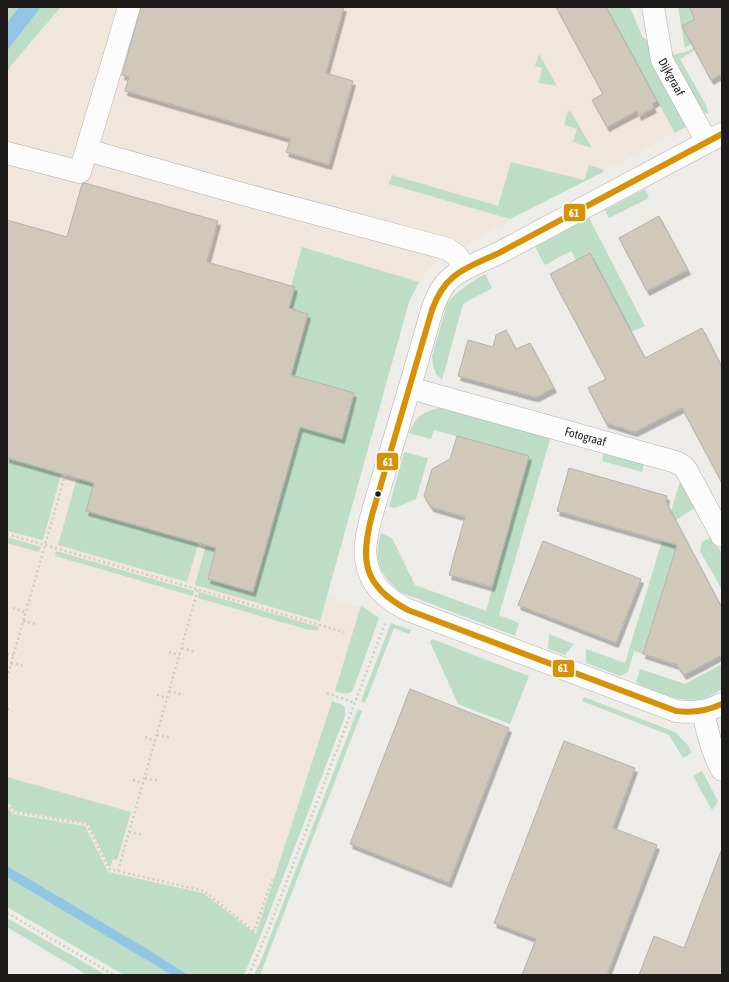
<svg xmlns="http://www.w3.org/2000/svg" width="729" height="982" viewBox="0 0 729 982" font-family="'Asap Condensed',sans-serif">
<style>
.commercial{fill:#f0e6db}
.green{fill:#bdddc6}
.water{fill:#90c6e4}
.building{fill:#d0c9b9;stroke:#b3b2af;filter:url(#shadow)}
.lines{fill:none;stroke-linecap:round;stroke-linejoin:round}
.minor-casing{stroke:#b0b0ad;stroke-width:23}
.path{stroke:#cdcdcc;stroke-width:2.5;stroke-dasharray:2 3;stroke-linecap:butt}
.minor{stroke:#fcfcfc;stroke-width:22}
.bus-1-casing{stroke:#fff;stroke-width:9}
.bus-1{stroke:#d69104;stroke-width:6}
.bus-dot{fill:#1d1c1a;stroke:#fff;stroke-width:1.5}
.labels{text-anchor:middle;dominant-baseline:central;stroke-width:3;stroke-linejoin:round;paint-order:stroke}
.street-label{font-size:12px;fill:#1d1c1a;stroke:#fff}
.line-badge{stroke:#fff;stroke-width:1.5}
.badge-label{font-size:11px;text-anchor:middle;font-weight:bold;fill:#fff}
</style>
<defs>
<filter id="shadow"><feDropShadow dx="2.5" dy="4.5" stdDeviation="0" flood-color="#0004"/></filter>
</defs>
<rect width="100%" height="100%" fill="#eeece9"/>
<path class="commercial" d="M 61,7 L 619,7 L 682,129 L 603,172 L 510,219 L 435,264 L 419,282 L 413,292 L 409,302 L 326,597 L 360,607 L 332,701 L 256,934 L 7,859 L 7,72 L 12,64 Z"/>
<g class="green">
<path d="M 7,7 L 24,7 L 7,30 Z"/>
<path d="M 41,7 L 61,7 L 12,64 L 7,72 L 7,51 Z"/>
<path d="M 606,7 L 630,7 L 642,36 L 650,43 L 686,127 L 675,133 Z"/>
<path d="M 678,7 L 689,7 L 695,19 L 692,44 L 685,48 Z"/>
<path d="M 694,48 L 695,50 L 680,59 L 706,105 L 708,113 L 706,114 L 700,108 L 671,55 L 685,52 Z"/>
<path d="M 539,54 L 557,86 L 539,83 L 542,68 L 535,66 Z"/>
<path d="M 568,111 L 571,112 L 592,148 L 573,142 L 577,129 L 564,125 Z"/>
<path d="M 511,162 L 584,180 L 589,165 L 604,170 L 603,172 L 510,219 L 389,184 L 392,175 L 498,206 Z"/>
<path d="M 645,189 L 649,198 L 609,218 L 605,210 Z"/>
<path d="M 589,218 L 645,326 L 631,332 L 590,253 L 576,260 L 571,251 L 545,265 L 535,247 Z"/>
<path d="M 302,247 L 419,282 L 409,302 L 320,621 L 195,585 L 212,522 L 222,525 L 208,579 L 253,592 L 293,451 L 278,420 L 342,438 L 354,393 L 291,375 L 308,314 L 289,308 L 291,286 Z"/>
<path d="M 485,274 L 492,288 L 463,304 L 442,380 L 436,374 L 433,365 L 432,356 L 447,304 C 457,290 470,283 485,274 Z"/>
<path d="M 443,407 L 551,436 L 499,615 L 519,623 L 515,636 L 400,592 C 379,573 373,561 381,533 L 392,538 L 415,585 L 486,611 L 529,456 L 434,430 L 431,439 L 409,433 C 416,415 425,411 443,407 Z"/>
<path d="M 404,452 L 428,458 L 416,499 L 395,508 L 389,507 Z"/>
<path d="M 604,452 L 644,463 L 642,472 L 602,461 Z"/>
<path d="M 7,458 L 61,474 L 43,540 L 7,531 Z"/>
<path d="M 77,478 L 205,520 L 187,582 L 58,545 Z"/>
<path d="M 681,478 L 696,507 L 676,520 L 681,531 L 643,654 L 634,651 L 628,672 L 620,676 L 586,663 L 586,649 L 625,663 Z"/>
<path d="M 713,536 L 722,555 L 722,590 L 700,551 L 702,542 Z"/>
<path d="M 7,537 L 41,547 L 39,552 L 7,543 Z"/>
<path d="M 56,551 L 194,591 L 193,596 L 55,556 Z"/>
<path d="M 199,592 L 319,627 L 318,630 L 309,630 L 198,598 Z"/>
<path d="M 361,605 L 379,618 L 353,690 C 348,696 342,693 335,691 Z"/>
<path d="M 391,623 L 411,630 L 409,634 L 394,628 L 365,703 L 361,701 Z"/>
<path d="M 549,634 L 574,644 L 565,655 L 548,649 Z"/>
<path d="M 432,639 L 529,676 L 510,724 L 458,704 L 430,642 Z"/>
<path d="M 722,664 L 722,689 C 717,692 711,696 705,698 C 682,705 658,692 636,683 L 640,669 L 685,684 Z"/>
<path d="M 584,697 L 675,732 L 687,744 L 692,753 L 683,758 L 669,735 L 582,701 Z"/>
<path d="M 332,701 L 343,705 L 345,708 L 345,716 L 260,937 L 244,975 L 124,975 L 7,907 L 7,807 L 13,814 L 85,826 L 108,872 L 203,893 L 256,934 Z"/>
<path d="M 358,709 L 362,711 L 260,975 L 254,975 L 260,963 Z"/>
<path d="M 702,771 L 718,801 L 716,805 L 712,810 L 693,776 Z"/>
<path d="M 7,777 L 131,812 L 117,860 L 113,859 L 110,868 L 88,823 L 15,811 L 7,800 Z"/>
<path d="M 7,918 L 106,975 L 87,975 L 7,927 Z"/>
</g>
<g class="water">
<path d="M 19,7 L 41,7 L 7,51 L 7,23 Z"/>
<path d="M 7,866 L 147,949 L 188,975 L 172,975 L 7,877 Z"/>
</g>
<g class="building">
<path d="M 141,7 L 344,7 L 326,73 L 353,81 L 329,165 L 286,152 L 291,139 L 125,91 L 129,77 L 122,75 Z"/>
<path d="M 556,7 L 606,7 L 657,101 L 652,104 L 654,108 L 639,116 L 637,111 L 607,127 L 592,100 L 603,94 Z"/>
<path d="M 689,7 L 722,7 L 722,74 L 711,80 L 682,26 L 695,19 Z"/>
<path d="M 85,183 L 218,221 L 207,262 L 295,287 L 289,308 L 308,314 L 291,375 L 354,393 L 342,439 L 300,427 L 253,592 L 208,579 L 216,548 L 86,511 L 94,483 L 7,458 L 7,220 L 67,237 L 82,184 Z"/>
<path d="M 659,216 L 688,270 L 647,291 L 619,238 Z"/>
<path d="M 590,253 L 645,358 L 702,328 L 722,367 L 722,483 L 682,408 L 635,432 L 606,423 L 588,388 L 606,379 L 550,274 Z"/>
<path d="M 506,330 L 516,349 L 530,343 L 554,388 L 537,397 L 534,397 L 458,376 L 468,340 L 493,347 L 496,335 Z"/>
<path d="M 457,436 L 529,456 L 492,587 L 449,575 L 465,517 L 431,507 L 424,496 L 432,469 L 450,459 Z"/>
<path d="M 569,468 L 667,496 L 666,502 L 722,608 L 722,655 L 684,675 L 677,665 L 643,654 L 677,545 L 557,511 Z"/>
<path d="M 543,541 L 641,579 L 616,643 L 518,605 Z"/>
<path d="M 410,689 L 509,728 L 449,883 L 350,844 Z"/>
<path d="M 564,741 L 635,768 L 613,828 L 657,845 L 607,975 L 522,975 L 536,939 L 494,923 Z"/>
<path d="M 721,851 L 722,851 L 722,975 L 639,975 L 654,936 L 684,948 Z"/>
</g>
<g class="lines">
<g class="minor-casing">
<g id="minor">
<path id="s1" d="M 653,7 L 662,60 L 707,142"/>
<path d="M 722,134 L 499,253 C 483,261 456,270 445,284 C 439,292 435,301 432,310 C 417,363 401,417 385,470 C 379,493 362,537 366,559 C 369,585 386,599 408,610 L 676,711 C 693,713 707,712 722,704"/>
<path d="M 87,150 L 239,193 L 448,249 L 457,256 L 465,269"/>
<path d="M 7,153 L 80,172 L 129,7"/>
<path id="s2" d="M 410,388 L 676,462 L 683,466 L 687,471 L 722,536"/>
<path d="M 703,711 C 707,732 712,752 722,770"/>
</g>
</g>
<g class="path">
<path d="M 7,534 L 344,632"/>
<path d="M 13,608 L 26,612"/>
<path d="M 23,621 L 36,624"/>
<path d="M 182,648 L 195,652"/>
<path d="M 169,652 L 180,655"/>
<path d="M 7,654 L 13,655"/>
<path d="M 11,663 L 24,666"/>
<path d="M 7,678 L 65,475"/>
<path d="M 169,691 L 183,695"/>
<path d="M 327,693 L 355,703"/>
<path d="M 157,695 L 167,698"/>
<path d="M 7,709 L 12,711"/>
<path d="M 157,735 L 171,738"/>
<path d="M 145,737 L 155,741"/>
<path d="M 145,778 L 159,781"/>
<path d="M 133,780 L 143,783"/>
<path d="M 7,803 L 14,812 L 87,824 L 109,869 L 204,891 L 254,931 L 273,878"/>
<path d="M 129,832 L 144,835"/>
<path d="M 118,871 L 198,589"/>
<path d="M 7,913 L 114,975"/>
<path d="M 249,975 L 269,928 L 386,621"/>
</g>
<use href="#minor" class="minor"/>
<g class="bus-1-casing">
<path id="bus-1" d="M 722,134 L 499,253 C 466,268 445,273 432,310 L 372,515 C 360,561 363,586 408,610 L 676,711 C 692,713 707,711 722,704"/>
</g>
<use href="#bus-1" class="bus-1"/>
</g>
<circle class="bus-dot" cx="378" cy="494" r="3.5"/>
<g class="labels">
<g class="street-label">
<text stroke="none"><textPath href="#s1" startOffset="73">Dijkgraaf</textPath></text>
<text stroke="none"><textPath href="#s2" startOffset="182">Fotograaf</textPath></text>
</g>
</g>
<g class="line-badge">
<rect x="563" y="203" width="23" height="19" rx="4" fill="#d69104"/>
<rect x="376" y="452" width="23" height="19" rx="4" fill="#d69104"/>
<rect x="552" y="659" width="23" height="19" rx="4" fill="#d69104"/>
</g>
<g class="badge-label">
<text x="574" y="217">61</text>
<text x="388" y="466">61</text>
<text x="563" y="672">61</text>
</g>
<rect width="729" height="982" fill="none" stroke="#1d1c1a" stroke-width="16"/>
</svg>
